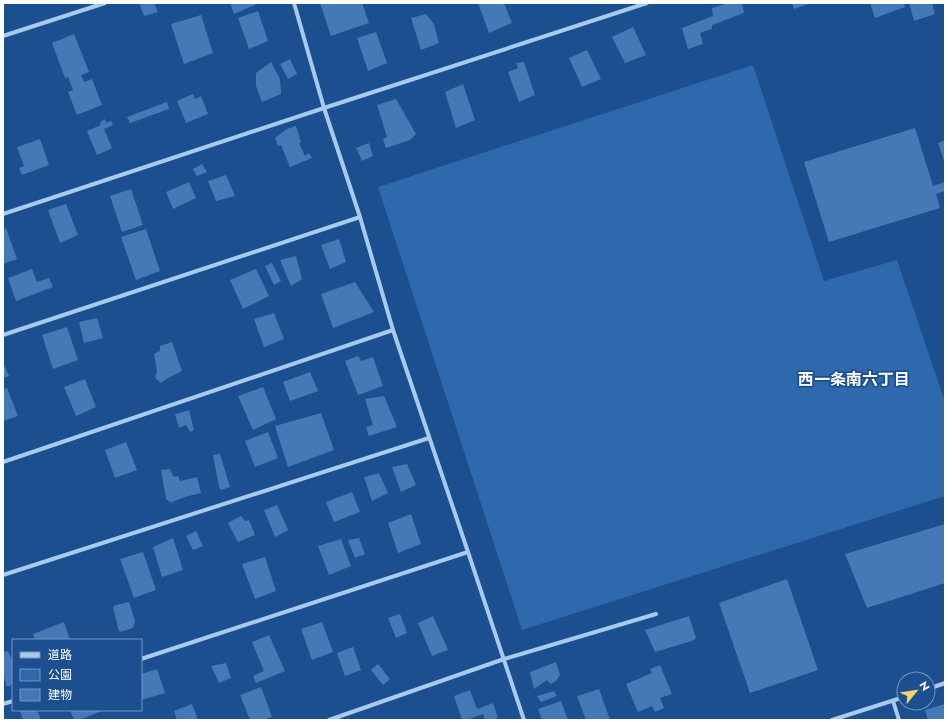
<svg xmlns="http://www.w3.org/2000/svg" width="948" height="723" viewBox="0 0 948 723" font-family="Jost,'Noto Sans JP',sans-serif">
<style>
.green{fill:#2e69ad}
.building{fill:#4478b7}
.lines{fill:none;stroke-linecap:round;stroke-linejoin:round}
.minor{stroke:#a9c9ee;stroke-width:4}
.labels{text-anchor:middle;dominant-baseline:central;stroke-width:3.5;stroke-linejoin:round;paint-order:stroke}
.neighbourhood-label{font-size:16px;font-weight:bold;fill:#fff;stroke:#1b4f8f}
</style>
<rect width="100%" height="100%" fill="#1b4f8f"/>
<path class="green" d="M 753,65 L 824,281 L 897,260 L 945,402 L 945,496 L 522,630 L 378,187 Z"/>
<g class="building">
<path d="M 139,3 L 154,3 L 158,12 L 144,16 Z"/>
<path d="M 230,3 L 256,3 L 257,4 L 234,14 Z"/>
<path d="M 320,3 L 362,3 L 369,23 L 331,36 Z"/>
<path d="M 478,3 L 504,3 L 512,23 L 489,33 Z"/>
<path d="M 728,3 L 742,3 L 744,13 L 712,25 L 712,29 L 700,33 L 703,44 L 688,49 L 682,28 L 713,16 L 712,8 Z"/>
<path d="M 792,3 L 811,3 L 794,9 Z"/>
<path d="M 870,3 L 904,3 L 905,7 L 875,18 Z"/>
<path d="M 909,3 L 932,3 L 935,14 L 914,21 Z"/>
<path d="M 258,11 L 268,41 L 249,49 L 238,18 Z"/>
<path d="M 426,14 L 434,24 L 439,43 L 421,50 L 411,18 Z"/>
<path d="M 201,15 L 213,53 L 184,64 L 171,24 Z"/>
<path d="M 633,27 L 646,55 L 625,63 L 612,37 Z"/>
<path d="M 376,32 L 387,63 L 368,71 L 357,38 Z"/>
<path d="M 74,34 L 89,72 L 81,75 L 84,82 L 92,79 L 102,105 L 77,115 L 68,92 L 73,90 L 68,77 L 65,78 L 52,43 Z"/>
<path d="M 587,50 L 601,79 L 582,87 L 569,58 Z"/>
<path d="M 290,59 L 297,74 L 288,79 L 280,64 Z"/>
<path d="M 271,62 L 280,79 L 281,94 L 262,102 L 256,86 L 256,73 Z"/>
<path d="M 524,62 L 535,95 L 519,102 L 508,72 L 518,68 L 516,63 Z"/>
<path d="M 463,84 L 475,120 L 456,128 L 445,92 Z"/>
<path d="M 193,94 L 195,99 L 201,96 L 208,114 L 186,123 L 177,101 Z"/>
<path d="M 396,99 L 416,134 L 410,140 L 386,148 L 383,139 L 387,137 L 377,105 Z"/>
<path d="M 167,102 L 169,109 L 130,123 L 127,117 Z"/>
<path d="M 105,119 L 106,123 L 111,121 L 113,125 L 104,129 L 112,148 L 97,155 L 87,131 L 101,125 L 100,122 Z"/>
<path d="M 296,126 L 301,142 L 299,143 L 305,156 L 309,153 L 312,158 L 290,167 L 281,145 L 278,146 L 275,138 L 287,129 Z"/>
<path d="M 915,128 L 933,186 L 945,182 L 945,191 L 936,194 L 940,208 L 829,242 L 804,162 Z"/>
<path d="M 40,139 L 49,165 L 22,175 L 19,168 L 24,166 L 17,147 Z"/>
<path d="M 945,140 L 945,164 L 938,143 Z"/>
<path d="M 369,143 L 373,156 L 362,161 L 356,148 Z"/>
<path d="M 202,164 L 207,172 L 197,176 L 193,169 Z"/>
<path d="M 226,175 L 235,196 L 216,201 L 208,181 Z"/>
<path d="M 189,182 L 196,198 L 173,209 L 166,192 Z"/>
<path d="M 131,189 L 143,225 L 122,232 L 110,196 Z"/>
<path d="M 66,204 L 78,235 L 60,243 L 48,210 Z"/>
<path d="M 6,228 L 17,259 L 3,264 L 3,230 Z"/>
<path d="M 146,229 L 160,271 L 136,280 L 121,237 Z"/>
<path d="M 339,239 L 346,262 L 330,269 L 321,245 Z"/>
<path d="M 296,256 L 302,279 L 291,286 L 280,260 Z"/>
<path d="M 272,263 L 281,281 L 274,285 L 265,266 Z"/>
<path d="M 32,269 L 37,282 L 49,278 L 53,287 L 16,301 L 8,278 Z"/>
<path d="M 256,269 L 269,296 L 243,309 L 230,280 Z"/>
<path d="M 355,282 L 374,312 L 333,328 L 321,294 Z"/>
<path d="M 274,313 L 284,339 L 264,347 L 254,319 Z"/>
<path d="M 97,318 L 103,338 L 84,343 L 79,322 Z"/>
<path d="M 67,327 L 78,360 L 53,369 L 42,335 Z"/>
<path d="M 172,342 L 182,371 L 168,378 L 161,383 L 155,378 L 157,371 L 154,354 L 160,351 L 160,346 Z"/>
<path d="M 358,356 L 361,361 L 373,357 L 383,386 L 358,395 L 345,361 Z"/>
<path d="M 3,363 L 9,376 L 3,378 Z"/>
<path d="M 310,372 L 318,391 L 290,401 L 283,382 Z"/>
<path d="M 85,379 L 96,407 L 76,416 L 64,387 Z"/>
<path d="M 263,387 L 276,419 L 253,430 L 238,396 Z"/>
<path d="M 7,388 L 18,416 L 3,421 L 3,389 Z"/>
<path d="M 384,396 L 397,427 L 369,436 L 366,427 L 373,425 L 365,399 Z"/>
<path d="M 189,410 L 194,430 L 190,432 L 186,425 L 179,428 L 175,414 Z"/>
<path d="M 321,413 L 334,450 L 288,467 L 275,426 Z"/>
<path d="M 268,432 L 278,458 L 255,467 L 245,441 Z"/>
<path d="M 126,442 L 137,470 L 115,478 L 105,450 Z"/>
<path d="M 220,454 L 230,487 L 221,490 L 219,487 L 213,455 Z"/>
<path d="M 407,464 L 416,485 L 401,492 L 392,467 Z"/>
<path d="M 170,469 L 174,477 L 178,476 L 180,481 L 197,477 L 201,493 L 185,497 L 172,502 L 173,504 L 166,499 L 161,470 Z"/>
<path d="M 379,473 L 388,493 L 372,501 L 364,477 Z"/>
<path d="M 352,492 L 360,512 L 334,522 L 326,502 Z"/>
<path d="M 277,505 L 288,530 L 275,537 L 264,510 Z"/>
<path d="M 411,514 L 421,544 L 398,553 L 388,523 Z"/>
<path d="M 241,516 L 245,521 L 249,520 L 255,535 L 238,542 L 228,523 Z"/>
<path d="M 945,524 L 945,583 L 867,608 L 845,554 Z"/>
<path d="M 196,531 L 203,546 L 193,550 L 186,536 Z"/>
<path d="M 173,538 L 183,570 L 162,577 L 153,547 Z"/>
<path d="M 359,538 L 365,554 L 355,558 L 348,540 Z"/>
<path d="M 341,539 L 351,566 L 329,575 L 318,546 Z"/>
<path d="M 143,552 L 156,590 L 134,598 L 120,559 Z"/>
<path d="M 265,557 L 276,591 L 255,599 L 242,564 Z"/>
<path d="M 787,579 L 818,670 L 750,693 L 719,603 Z"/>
<path d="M 129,602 L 135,621 L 133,628 L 120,632 L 118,628 L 113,607 L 116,605 Z"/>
<path d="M 400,614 L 407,633 L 396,638 L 388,618 Z"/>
<path d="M 433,616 L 448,650 L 432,656 L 418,623 Z"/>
<path d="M 689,616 L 696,638 L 692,641 L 655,652 L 645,630 Z"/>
<path d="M 64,622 L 70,640 L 35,640 L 33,634 Z"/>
<path d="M 322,622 L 333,652 L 312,660 L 301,629 Z"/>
<path d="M 269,635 L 285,671 L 256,683 L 253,676 L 264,671 L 252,642 Z"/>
<path d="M 353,647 L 361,670 L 345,676 L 337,653 Z"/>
<path d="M 8,651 L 13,662 L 13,684 L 7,687 L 3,675 L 3,652 Z"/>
<path d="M 556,662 L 560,675 L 556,681 L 551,684 L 547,680 L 534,689 L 530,672 Z"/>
<path d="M 226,663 L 231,678 L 219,683 L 211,666 Z"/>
<path d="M 378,664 L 390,679 L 383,685 L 371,670 Z"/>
<path d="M 660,665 L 672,694 L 660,698 L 664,708 L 655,712 L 652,706 L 638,712 L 626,684 L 652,673 L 650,669 Z"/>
<path d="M 157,669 L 165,693 L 141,700 L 141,674 Z"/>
<path d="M 261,687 L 272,717 L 263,720 L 250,720 L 240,695 Z"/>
<path d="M 599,689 L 610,720 L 586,720 L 577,696 Z"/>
<path d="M 470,690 L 477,709 L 493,703 L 498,718 L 491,720 L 485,720 L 483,714 L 467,720 L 462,720 L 454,696 Z"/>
<path d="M 554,691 L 557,696 L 541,702 L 537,696 Z"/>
<path d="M 561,701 L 568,720 L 542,720 L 538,709 Z"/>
<path d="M 192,704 L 198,720 L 177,720 L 174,711 Z"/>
<path d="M 945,704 L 945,720 L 928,720 L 925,710 Z"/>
<path d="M 24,710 L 37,710 L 41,720 L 23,720 L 20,711 Z"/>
<path d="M 70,710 L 101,710 L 102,711 L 79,720 L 74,720 Z"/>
</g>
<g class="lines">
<g class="minor">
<path d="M 294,3 L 324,108 L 360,217 L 393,330 L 468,552 L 524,720"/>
<path d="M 3,36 L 105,3"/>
<path d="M 3,214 L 324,108 L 647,3"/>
<path d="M 3,335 L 360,217"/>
<path d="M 3,462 L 393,330"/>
<path d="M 3,575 L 429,438"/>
<path d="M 141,659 L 468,552"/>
<path d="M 928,689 L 945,683"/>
<path d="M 893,701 L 899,720"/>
<path d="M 3,704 L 13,701"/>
<path d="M 329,720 L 504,659 L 656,614"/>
<path d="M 832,720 L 904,697"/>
</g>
</g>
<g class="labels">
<g class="neighbourhood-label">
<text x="854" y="379">西一条南六丁目</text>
</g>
</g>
<rect width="948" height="723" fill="none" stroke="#ffffff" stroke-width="8"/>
<rect x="12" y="639" width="130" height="72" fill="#1b4f8f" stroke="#7695bc"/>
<rect x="20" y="652" width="20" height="6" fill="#a9c9ee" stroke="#7695bc"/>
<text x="48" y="659" font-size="12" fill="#ffffff">道路</text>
<rect x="20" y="669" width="20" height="12" fill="#2e69ad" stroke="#7695bc"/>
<text x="48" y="679" font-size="12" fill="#ffffff">公園</text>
<rect x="20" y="689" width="20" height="12" fill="#4478b7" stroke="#7695bc"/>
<text x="48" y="699" font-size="12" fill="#ffffff">建物</text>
<g transform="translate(916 691) rotate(60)"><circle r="19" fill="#1b4f8f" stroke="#7695bc"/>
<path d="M0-3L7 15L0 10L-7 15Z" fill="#ffd166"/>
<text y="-6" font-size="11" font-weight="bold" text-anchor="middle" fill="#ffffff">N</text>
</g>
</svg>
